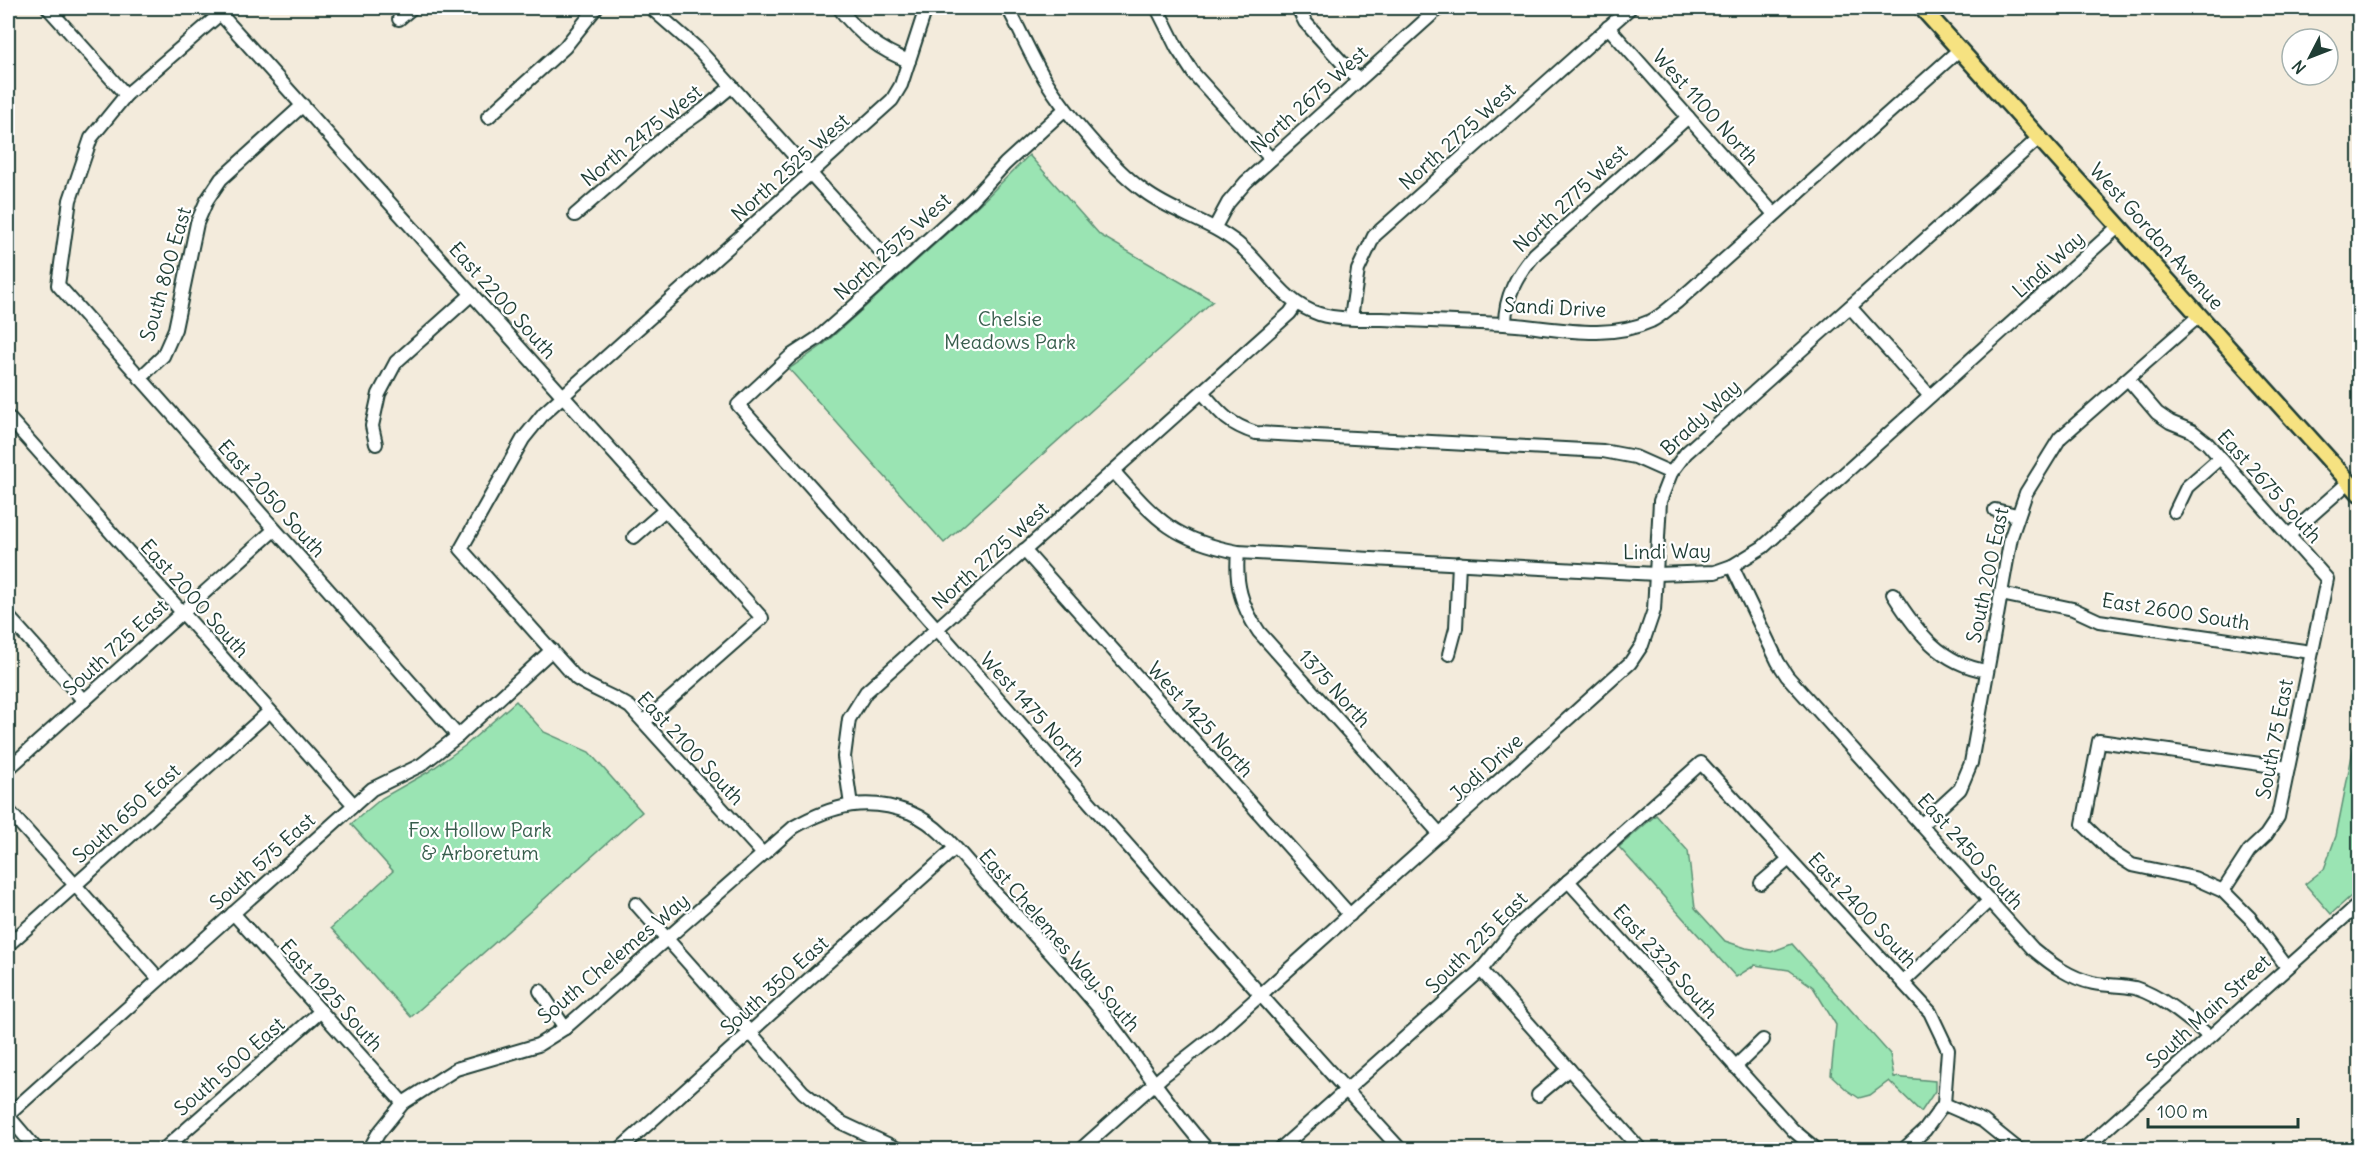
<svg xmlns="http://www.w3.org/2000/svg" width="2367" height="1157" viewBox="0 0 2367 1157" font-family="Delius,sans-serif">
<style>
.green{fill:#9ae4b3;stroke:#5c9074;stroke-width:1.5}
.lines{fill:none;stroke-linecap:round;stroke-linejoin:round}
.minor-casing{stroke:#1f3d34;stroke-width:16}
.major-casing{stroke:#1f3d34;stroke-width:20}
.minor{stroke:#fff;stroke-width:12}
.major{stroke:#f6e281;stroke-width:15}
.labels{text-anchor:middle;dominant-baseline:central;stroke-width:4.5;stroke-linejoin:round;paint-order:stroke}
.street-label{font-size:20px;fill:#1f3d34;stroke:#fff}
.park-label{font-size:20px;fill:#385e4d;stroke:#fff}
</style>
<rect width="100%" height="100%" fill="#f3ebdc"/>
<filter id="ink" filterUnits="userSpaceOnUse"><feTurbulence type="fractalNoise" baseFrequency=".0167" numOctaves="2"/><feDisplacementMap in="SourceGraphic" scale="12" xChannelSelector="R" yChannelSelector="G"/><feConvolveMatrix kernelMatrix="1 2 1 2 8 2 1 2 1" color-interpolation-filters="sRGB"/></filter>
<g filter="url(#ink)">
<g class="green">
<path d="M 1029,155 L 1100,235 L 1213,301 L 944,543 L 789,369 L 823,345 L 985,199 Z"/>
<path d="M 516,701 L 544,732 L 589,752 L 642,812 L 411,1017 L 331,928 L 393,871 L 351,824 L 382,798 L 428,772 L 466,745 Z"/>
<path d="M 2359,720 L 2359,889 L 2331,914 L 2305,884 L 2324,869 L 2336,836 Z"/>
<path d="M 1656,815 L 1688,851 L 1695,908 L 1725,941 L 1746,948 L 1771,952 L 1792,944 L 1890,1054 L 1894,1077 L 1935,1081 L 1935,1091 L 1921,1112 L 1889,1081 L 1870,1095 L 1859,1098 L 1847,1090 L 1831,1075 L 1836,1025 L 1813,987 L 1789,970 L 1755,965 L 1736,977 L 1619,847 Z"/>
</g>
<g class="lines">
<g class="minor-casing">
<g id="minor">
<path d="M 48,8 L 126,95"/>
<path d="M 215,8 L 762,618 L 644,722"/>
<path d="M 227,8 L 126,95 L 91,138 L 70,200 L 58,285 L 458,736"/>
<path d="M 651,8 L 699,50 L 896,268"/>
<path d="M 839,8 C 858,33 879,50 909,61"/>
<path d="M 1008,8 C 1020,30 1030,54 1043,76 C 1064,111 1111,167 1144,191 C 1173,213 1210,221 1238,244 C 1267,267 1281,302 1319,314 C 1338,320 1362,319 1382,319 C 1423,321 1463,322 1504,324 C 1553,327 1605,342 1651,321 C 1661,316 1669,308 1677,302 L 1959,50"/>
<path d="M 1157,8 L 1177,48 L 1194,74 L 1271,159"/>
<path d="M 1298,8 L 1305,22 L 1358,80"/>
<path d="M 399,19 L 412,8"/>
<path d="M 1608,27 L 1774,214"/>
<path d="M 1065,109 L 1005,164 L 972,200 L 851,309 L 818,338 L 792,355 L 738,405 C 960,652 1176,905 1401,1150"/>
<path d="M 488,117 L 565,47 L 596,8"/>
<path d="M 575,215 L 661,140 L 702,111 L 732,86"/>
<path d="M 1215,227 L 1228,203 L 1246,182 L 1439,8"/>
<path d="M 1850,307 L 1930,396"/>
<path d="M 1351,318 L 1358,270 L 1374,236 L 1630,8"/>
<path d="M 1505,324 C 1505,296 1517,275 1535,254 L 1688,117"/>
<path d="M 140,378 L 163,356 L 175,329 L 197,223 L 207,200 L 221,179 L 303,105"/>
<path d="M 2128,379 L 2157,413 L 2170,422 L 2192,431 L 2207,443 L 2327,579 L 2278,817 L 2266,835 L 2249,851 L 2223,891"/>
<path d="M 1202,392 C 1220,413 1228,424 1256,433 L 1603,451 L 1635,457 L 1671,473"/>
<path d="M 8,417 L 354,805"/>
<path d="M 376,444 L 372,426 L 379,394 L 396,362 L 472,294"/>
<path d="M 1114,472 C 1156,519 1173,540 1238,552 L 1656,574 L 1715,572 L 1732,566 L 1763,547 L 2119,226"/>
<path d="M 1995,510 L 2017,515"/>
<path d="M 2175,512 L 2187,487 L 2220,458"/>
<path d="M 2289,535 L 2349,482"/>
<path d="M 634,537 L 665,510"/>
<path d="M 1024,550 L 1350,915"/>
<path d="M 1238,552 C 1235,583 1241,606 1259,632 L 1440,834"/>
<path d="M 1732,566 L 1778,662 L 1787,676 L 2033,949 C 2051,964 2070,978 2093,983 C 2107,986 2122,985 2135,988 C 2163,997 2187,1018 2209,1036"/>
<path d="M 1893,594 C 1917,632 1941,664 1987,671"/>
<path d="M 2001,594 L 2073,609 L 2099,621 L 2311,652"/>
<path d="M 8,616 L 84,701"/>
<path d="M 1449,654 L 1456,628 L 1459,563"/>
<path d="M 8,769 L 274,530"/>
<path d="M 851,805 L 844,757 L 849,719 L 866,692 L 1290,313 L 1296,304"/>
<path d="M 8,810 L 159,979"/>
<path d="M 1921,825 L 1960,789 L 1971,763 L 2011,537 L 2026,493 L 2060,438 L 2200,315"/>
<path d="M 763,854 L 630,707 C 613,696 594,690 577,679 L 461,549 L 523,439 L 544,413 L 892,100 L 901,85 L 926,8"/>
<path d="M 1568,881 L 1793,1130 L 1817,1150"/>
<path d="M 1761,883 L 1789,859"/>
<path d="M 636,904 L 803,1092 L 840,1122 L 900,1150"/>
<path d="M 233,913 L 403,1103"/>
<path d="M 8,945 L 270,711"/>
<path d="M 2287,967 L 2250,918 L 2223,891 L 2194,878 L 2132,865 L 2113,853 L 2083,824 L 2099,741 L 2288,768"/>
<path d="M 1481,970 L 1641,1150"/>
<path d="M 1903,982 L 1990,900"/>
<path d="M 540,991 L 565,1028"/>
<path d="M 1735,1067 L 1763,1040"/>
<path d="M 1538,1095 L 1569,1069"/>
<path d="M 1944,1104 L 1983,1121 L 2019,1150"/>
<path d="M 8,1115 L 372,789 L 421,765 L 458,736 L 552,650"/>
<path d="M 8,1116 L 37,1150"/>
<path d="M 163,1150 L 321,1011"/>
<path d="M 369,1150 L 378,1134 L 403,1103 L 456,1069 L 538,1045 L 565,1028 L 794,827 C 833,805 867,796 911,813 C 942,826 965,860 987,884 C 1024,924 1062,964 1097,1006 C 1135,1053 1167,1105 1208,1150"/>
<path d="M 619,1150 L 954,849"/>
<path d="M 1080,1150 L 1163,1076 L 1219,1032 L 1630,663 L 1642,645 L 1654,610 L 1660,501 L 1671,473 L 1686,453 L 2039,138"/>
<path d="M 1279,1150 L 1481,970 L 1512,931 L 1701,763 L 1930,1012 L 1948,1050 L 1944,1104 L 1925,1130 L 1903,1150"/>
<path d="M 2083,1150 L 2360,903"/>
</g>
</g>
<g class="major-casing">
<path id="major" d="M 1922,8 L 2360,494"/>
</g>
<use href="#minor" class="minor"/>
<use href="#major" class="major"/>
</g>
</g>
<g class="labels">
<g class="street-label">
<text transform="translate(1309 99) rotate(-42)">North 2675 West</text>
<text transform="translate(1706 107) rotate(48)">West 1100 North</text>
<text transform="translate(641 135) rotate(-39)">North 2475 West</text>
<text transform="translate(1457 136) rotate(-42)">North 2725 West</text>
<text transform="translate(790 167) rotate(-42)">North 2525 West</text>
<text transform="translate(1570 198) rotate(-43)">North 2775 West</text>
<text transform="translate(2157 236) rotate(48)">West Gordon Avenue</text>
<text transform="translate(892 246) rotate(-42)">North 2575 West</text>
<text transform="translate(2048 264) rotate(-42)">Lindi Way</text>
<text transform="translate(165 274) rotate(-74)">South 800 East</text>
<text transform="translate(503 300) rotate(48)">East 2200 South</text>
<text transform="translate(1555 307) rotate(3)">Sandi Drive</text>
<text transform="translate(1700 417) rotate(-43)">Brady Way</text>
<text transform="translate(2270 486) rotate(48)">East 2675 South</text>
<text transform="translate(272 498) rotate(48)">East 2050 South</text>
<text transform="translate(1667 551) rotate(-1)">Lindi Way</text>
<text transform="translate(990 555) rotate(-42)">North 2725 West</text>
<text transform="translate(1987 575) rotate(-78)">South 200 East</text>
<text transform="translate(195 598) rotate(48)">East 2000 South</text>
<text transform="translate(2176 611) rotate(9)">East 2600 South</text>
<text transform="translate(115 647) rotate(-42)">South 725 East</text>
<text transform="translate(1335 688) rotate(48)">1375 North</text>
<text transform="translate(1033 709) rotate(48)">West 1475 North</text>
<text transform="translate(1201 719) rotate(48)">West 1425 North</text>
<text transform="translate(2274 739) rotate(-79)">South 75 East</text>
<text transform="translate(691 748) rotate(47)">East 2100 South</text>
<text transform="translate(1486 767) rotate(-42)">Jodi Drive</text>
<text transform="translate(126 813) rotate(-42)">South 650 East</text>
<text transform="translate(1971 851) rotate(48)">East 2450 South</text>
<text transform="translate(262 861) rotate(-42)">South 575 East</text>
<text transform="translate(1863 910) rotate(47)">East 2400 South</text>
<text transform="translate(1060 940) rotate(49)">East Chelemes Way South</text>
<text transform="translate(1476 942) rotate(-45)">South 225 East</text>
<text transform="translate(613 958) rotate(-40)">South Chelemes Way</text>
<text transform="translate(1666 961) rotate(48)">East 2325 South</text>
<text transform="translate(774 985) rotate(-42)">South 350 East</text>
<text transform="translate(332 995) rotate(48)">East 1925 South</text>
<text transform="translate(2208 1011) rotate(-42)">South Main Street</text>
<text transform="translate(229 1066) rotate(-41)">South 500 East</text>
</g>
<g class="park-label">
<text x="1010" y="318">Chelsie<tspan x="1010" dy="23">Meadows Park</tspan></text>
<text x="480" y="829">Fox Hollow Park<tspan x="480" dy="23">&amp; Arboretum</tspan></text>
</g>
</g>
<rect width="2367" height="1157" fill="none" stroke="#fff" stroke-width="30"/>
<rect x="15" y="15" width="2337" height="1127" fill="none" stroke="#1f3d34" stroke-width="2" filter="url(#ink)"/>
<g transform="translate(2310 57) rotate(228)"><circle r="28" fill="#ffffff" stroke="#a5b1ae" stroke-width="1.5"/>
<path d="M0-4.5L10 22L0 15L-10 22Z" fill="#1f3d34"/>
<text y="-9" font-size="16" font-weight="bold" text-anchor="middle" fill="#1f3d34">N</text>
</g>
<path d="M2148 1118v9h150v-9" fill="none" stroke="#1f3d34" stroke-width="3"/>
<text x="2157" y="1118" font-size="18" fill="#1f3d34" stroke="#ffffff" stroke-width="4.5" paint-order="stroke">100 m</text>
</svg>
